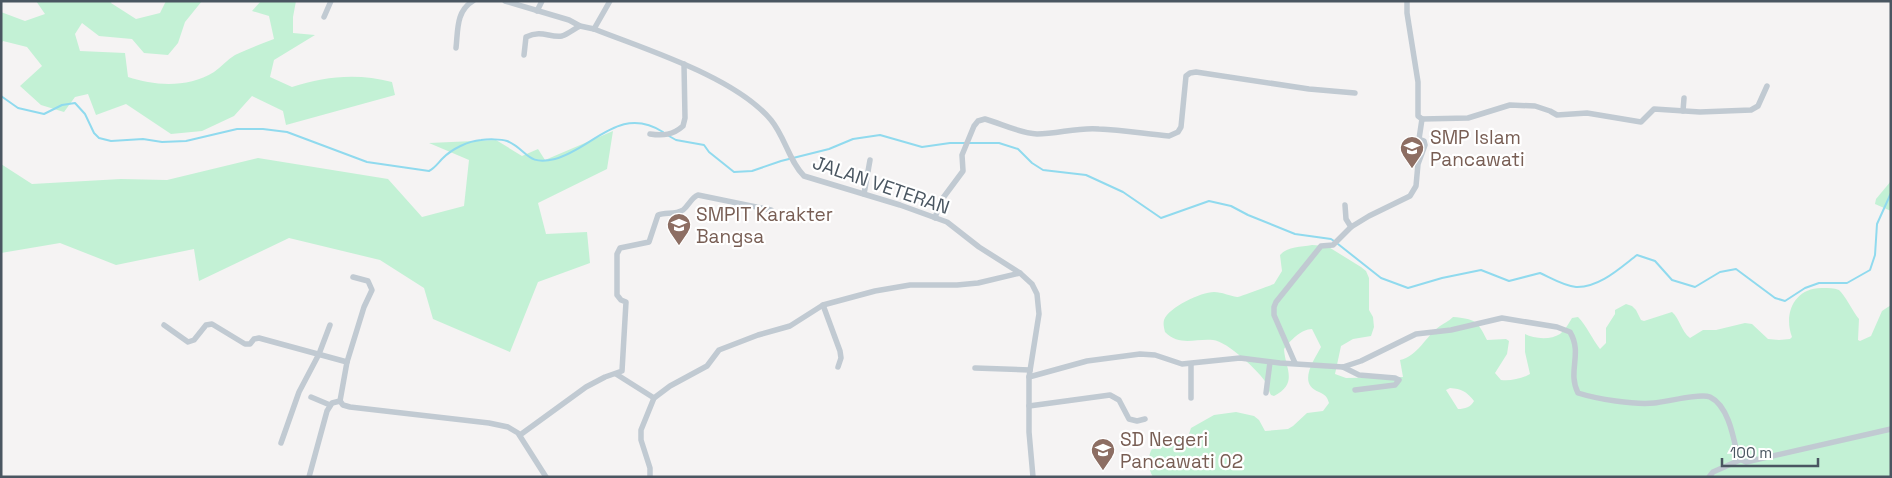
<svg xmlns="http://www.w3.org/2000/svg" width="1892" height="478" viewBox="0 0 1892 478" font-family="'Space Grotesk',sans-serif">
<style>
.green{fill:#c3f1d5;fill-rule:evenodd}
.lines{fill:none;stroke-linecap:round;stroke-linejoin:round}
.stream{stroke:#90daee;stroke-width:2}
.minor{stroke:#c1cad2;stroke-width:5.5}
.labels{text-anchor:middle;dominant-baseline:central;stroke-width:4.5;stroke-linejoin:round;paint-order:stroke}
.education-label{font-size:19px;fill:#785e54;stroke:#fff;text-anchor:start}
.street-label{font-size:19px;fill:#4a5661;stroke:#fff}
</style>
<rect width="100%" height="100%" fill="#f5f3f3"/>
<g class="green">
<path d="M 36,1 L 112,1 L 111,3 L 136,19 L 160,13 L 166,1 L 202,1 L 185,22 L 178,43 L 168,55 L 144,53 L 132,39 L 99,36 L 82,23 L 75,34 L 80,51 L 125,53 L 128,77 C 155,86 188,88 214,72 C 221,67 227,60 235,55 C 247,49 261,44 274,39 L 269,16 L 252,11 L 261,1 L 296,1 L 293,17 L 293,33 L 315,35 L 274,60 L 270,77 L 292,87 C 325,76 358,73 392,82 L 395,95 L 286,125 L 283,111 L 252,96 L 234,116 L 202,131 L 171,134 L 126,104 L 96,115 L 88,94 L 75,97 L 64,112 L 41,105 L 20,86 L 42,66 L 27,47 L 3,41 L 1,44 L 1,12 L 25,21 L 45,14 Z"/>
<path d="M 613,131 L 607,169 L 538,203 L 546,234 L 587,232 L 590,263 L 538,282 L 510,352 L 433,319 L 424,288 L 380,260 L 289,238 L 199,281 L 194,249 L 116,265 L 60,243 L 1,253 L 1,164 L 32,184 L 121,179 L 167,180 L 258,158 L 388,179 L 422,217 L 464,206 L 469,160 L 429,143 L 496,140 L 522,156 L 538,149 L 545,160 Z"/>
<path d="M 1891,181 L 1891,211 L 1875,204 L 1876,199 Z"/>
<path d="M 1312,245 L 1327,246 L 1361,267 L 1366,271 L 1369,278 L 1369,310 L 1373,317 L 1374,327 L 1371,336 L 1353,339 L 1341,346 L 1335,374 L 1346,378 L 1403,377 L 1400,360 C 1417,357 1426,336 1440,326 C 1444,323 1449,321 1453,317 C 1475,319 1477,320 1487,340 L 1506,339 L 1509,341 L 1507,354 L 1495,373 L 1501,380 C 1510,381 1522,379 1530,374 L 1525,352 L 1525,334 C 1534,339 1551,340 1560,334 C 1565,330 1569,323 1572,318 L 1578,317 C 1587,326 1592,339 1600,349 L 1606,343 L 1606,328 L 1615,314 L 1615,310 L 1626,304 L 1632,306 L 1636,310 L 1641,320 L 1644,321 L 1672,312 C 1680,319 1681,331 1690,338 L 1703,330 L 1716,330 L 1745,323 L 1752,324 L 1768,339 L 1779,340 L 1790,339 L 1792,337 C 1783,313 1795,287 1823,288 C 1828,288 1834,288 1839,290 C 1845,295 1853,312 1859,319 L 1858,340 L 1860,341 L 1871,336 L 1882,311 L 1891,305 L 1891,477 L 1153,477 C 1148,469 1147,457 1152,449 L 1161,449 L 1161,445 L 1172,438 L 1188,437 L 1191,428 L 1214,415 L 1236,412 L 1254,416 L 1259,420 L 1265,431 L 1288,429 L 1293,426 L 1307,413 L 1323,411 L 1329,403 C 1327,396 1325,395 1319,392 C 1297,384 1314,360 1321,347 L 1312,329 C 1301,329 1290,341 1284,349 C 1285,368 1299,383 1274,396 L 1271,395 C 1269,392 1268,387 1267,384 C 1260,372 1227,341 1213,340 C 1196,338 1180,347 1165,332 C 1164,328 1163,324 1164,320 C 1169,307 1201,292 1214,292 C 1222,292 1230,296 1237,297 C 1240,297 1268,286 1274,284 L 1282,271 L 1280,255 C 1288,246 1301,247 1312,245 ZM 1450,388 C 1462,389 1466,391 1474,401 C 1471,407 1465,409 1458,409 L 1446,390 Z"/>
</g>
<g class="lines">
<g class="stream">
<path d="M 1,96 L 18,108 L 44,114 L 62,105 L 75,103 L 85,114 L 94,133 L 99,138 L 111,141 L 143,139 L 162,142 L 186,141 L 237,129 L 263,129 L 287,132 L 367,162 L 429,171 C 435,168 438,163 443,158 C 452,149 468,141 481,140 C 488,139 501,139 507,141 C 528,150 526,166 555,159 C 593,149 619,104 663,132"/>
<path d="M 669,136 L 676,140 L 704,145 L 709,152 L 734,172 L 752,171 L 781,161 L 829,149 L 853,139 L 880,135 L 922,147 L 950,143 L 999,143 L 1018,149 L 1032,163 L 1043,170 L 1086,175 L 1123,192 L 1161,218 L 1209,201 L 1231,206 L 1248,215 L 1295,234 L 1331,239 L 1334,241"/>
<path d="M 1338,244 L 1381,278 L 1408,288 L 1442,278 L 1481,270 L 1509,281 L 1540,273 C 1551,278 1564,286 1576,287 C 1599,288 1620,268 1637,255 L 1655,261 L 1672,280 L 1695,287 L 1720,272 L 1736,269 L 1775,298 L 1785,301 L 1805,288 L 1819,283 L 1847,283 L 1870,270 L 1875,255 L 1877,224 L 1891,193"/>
</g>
<g class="minor">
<path d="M 505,1 L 569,20 L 580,26 L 594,29 C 647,50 735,77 771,120 C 785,137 789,161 804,176 L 900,205 L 947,222 L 979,247 L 1020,273 L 1032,284 L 1037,294 L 1039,314 L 1029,377 L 1029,432 L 1033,477"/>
<path d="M 537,11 L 542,1"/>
<path d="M 324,17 L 331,1"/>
<path d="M 594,29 L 610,1"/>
<path d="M 456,48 C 458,30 456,11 473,1"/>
<path d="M 524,55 L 526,37 C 542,29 549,38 562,36 C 568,34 574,29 580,26"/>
<path d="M 1683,111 L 1684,98"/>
<path d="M 1422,119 L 1468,118 L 1510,105 L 1535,106 L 1550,111 L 1557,115 L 1587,113 L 1641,122 L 1654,109 L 1700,112 L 1751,110 L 1758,106 L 1767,86"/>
<path d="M 650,134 C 663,136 673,135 683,126 L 685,118 L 684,64"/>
<path d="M 864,194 L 870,160"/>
<path d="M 1345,205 L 1346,219 L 1351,227"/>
<path d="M 935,218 L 940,202 L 963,171 L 962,155 L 974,126 L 978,121 L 985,119 C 1002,124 1019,133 1037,134 C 1058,134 1078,127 1099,129 C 1123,130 1146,134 1169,136 L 1178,132 L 1181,127 L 1186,76 L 1190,73 L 1196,72 L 1309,89 L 1355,93"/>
<path d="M 823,305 L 840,351 L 841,358 L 838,367"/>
<path d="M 164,325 L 188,342 L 194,340 L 206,325 L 212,324 L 245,344 L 250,344 L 254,339 L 259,338 L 347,362"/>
<path d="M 1295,363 L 1274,315 L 1274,307 L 1276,302 L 1321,246 L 1333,245 L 1351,227 L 1369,216 L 1410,196 L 1416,186 L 1418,164 L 1425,145 L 1424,141 L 1419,139 L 1422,119 L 1418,116 L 1418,82 L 1407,13 L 1407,1"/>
<path d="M 1191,364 L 1191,398"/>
<path d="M 1343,367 L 1359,375 L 1395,378 L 1399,380 L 1395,385 L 1355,390"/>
<path d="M 975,368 L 1030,370"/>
<path d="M 616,374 L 654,398"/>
<path d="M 1029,377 L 1087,361 L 1140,354 L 1155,355 L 1182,364 L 1240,358 L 1280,363 L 1343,367 L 1361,361 L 1416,334 L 1451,330 L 1502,318 L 1557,327 L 1570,332 C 1583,354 1567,371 1578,393 C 1597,399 1634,405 1654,403 C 1666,402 1700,393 1710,397 C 1729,406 1734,440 1738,458 L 1746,462 L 1891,429"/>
<path d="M 1266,393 L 1270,362"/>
<path d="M 311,397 L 330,405"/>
<path d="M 340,401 L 343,405 L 350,407 L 489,423 L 508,427 L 518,433 L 546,477"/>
<path d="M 340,401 L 347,362 L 364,307 L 372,290 L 368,281 L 353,277"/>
<path d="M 1029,406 L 1110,395 L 1119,400 L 1129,419 L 1137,421 L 1145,419"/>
<path d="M 520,435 L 586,387 L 605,377 L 622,371 L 626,302 L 621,300 L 617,295 L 617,254 L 620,248 L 649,242 L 658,215 C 666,212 675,215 683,210 C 689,205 691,198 698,195 L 771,210"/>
<path d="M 281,443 L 299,392 L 319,354 L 330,325"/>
<path d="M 309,477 L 327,411 L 332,403 L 340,401"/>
<path d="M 650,477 L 650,468 L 641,440 L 641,430 L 654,398 L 670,386 L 707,366 L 719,350 L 758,335 L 790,326 L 823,305 L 875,291 L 910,285 L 957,285 L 978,283 L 1020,273"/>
<path d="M 1709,477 L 1713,472 L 1740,460"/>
</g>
</g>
<defs>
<g id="school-pin" transform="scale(1.25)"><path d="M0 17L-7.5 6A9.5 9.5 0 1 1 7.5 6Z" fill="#8d6e63" stroke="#fff"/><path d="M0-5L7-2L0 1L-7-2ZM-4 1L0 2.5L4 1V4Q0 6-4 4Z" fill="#fff"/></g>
</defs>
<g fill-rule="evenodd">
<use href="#school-pin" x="1412" y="148"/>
<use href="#school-pin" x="679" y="225"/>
<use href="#school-pin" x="1103" y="450"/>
</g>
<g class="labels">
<g class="education-label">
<text x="1430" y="137">SMP Islam<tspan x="1430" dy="22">Pancawati</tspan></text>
<text x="696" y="214">SMPIT Karakter<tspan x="696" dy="22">Bangsa</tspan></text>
<text x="1120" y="439">SD Negeri<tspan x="1120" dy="22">Pancawati 02</tspan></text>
</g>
<g class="street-label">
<text transform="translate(881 185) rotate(19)">JALAN VETERAN</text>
</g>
</g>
<rect width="1892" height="478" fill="none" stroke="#4a5661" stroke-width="5"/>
<path d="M1722 458v8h96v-8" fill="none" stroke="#4a5661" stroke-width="2.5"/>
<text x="1730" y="458" font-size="15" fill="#4a5661" stroke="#ffffff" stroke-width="4" paint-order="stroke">100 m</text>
</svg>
